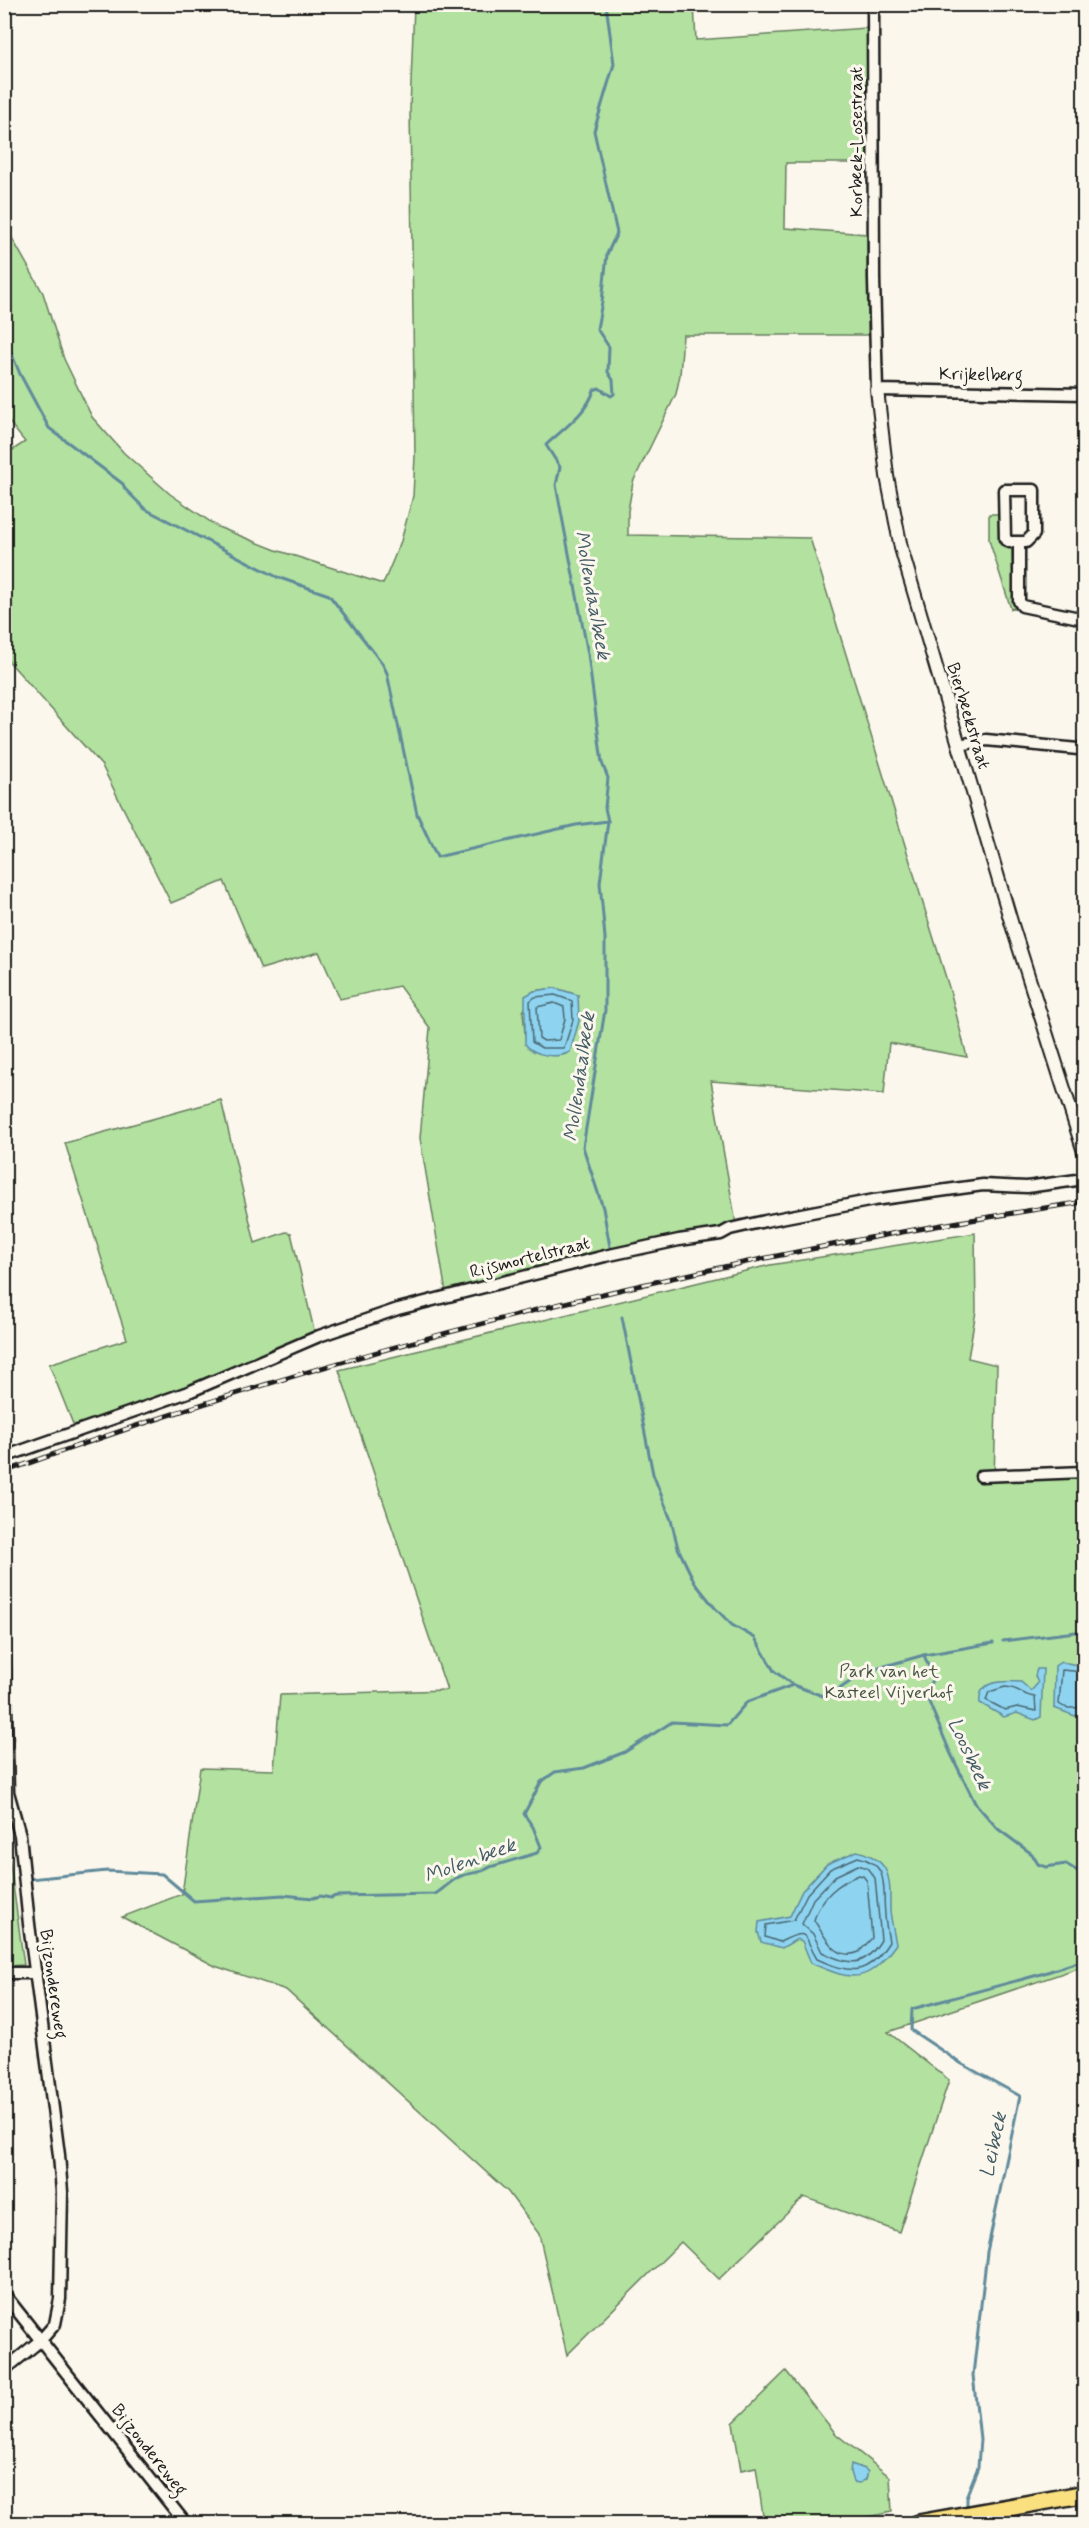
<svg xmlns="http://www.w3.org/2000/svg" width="1089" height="2528" viewBox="0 0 1089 2528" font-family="Mynerve,sans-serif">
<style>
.green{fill:#b2e1a0;stroke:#677e5e;stroke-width:1.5;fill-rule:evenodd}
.water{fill:#8ed4f0;stroke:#608a9b;stroke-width:1.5}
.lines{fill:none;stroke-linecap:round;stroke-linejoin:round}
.shore{stroke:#4a6671;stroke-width:1.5}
.stream{stroke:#608a9b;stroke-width:3}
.minor-casing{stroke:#1c1c1c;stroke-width:15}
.tertiary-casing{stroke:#1c1c1c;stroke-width:16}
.primary-casing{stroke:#1c1c1c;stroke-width:21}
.minor{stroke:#fbf7ec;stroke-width:10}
.tertiary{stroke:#fbf7ec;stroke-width:12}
.primary{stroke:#fbe080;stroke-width:16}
.rail-casing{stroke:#1c1c1c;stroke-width:5}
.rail{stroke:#fbf7ec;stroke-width:3;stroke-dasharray:9;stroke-linecap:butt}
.labels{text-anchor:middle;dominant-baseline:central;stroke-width:6;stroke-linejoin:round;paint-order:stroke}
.street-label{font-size:18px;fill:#1c1c1c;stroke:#fbf7ec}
.park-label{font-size:18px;fill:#495744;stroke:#fbf7ec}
.water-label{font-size:20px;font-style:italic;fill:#445c66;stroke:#fbf7ec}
</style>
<rect width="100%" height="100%" fill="#fbf7ec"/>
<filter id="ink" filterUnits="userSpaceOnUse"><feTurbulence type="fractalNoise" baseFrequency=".0167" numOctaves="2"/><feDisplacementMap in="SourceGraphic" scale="12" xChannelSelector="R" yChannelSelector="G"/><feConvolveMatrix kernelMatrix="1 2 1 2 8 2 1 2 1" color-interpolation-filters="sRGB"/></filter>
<g filter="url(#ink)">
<g class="green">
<path d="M 414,5 L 694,5 L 696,40 L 867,28 L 867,163 L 786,163 L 785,228 L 867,234 L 868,335 L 683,335 L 680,375 L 676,394 L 633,482 L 628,511 L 628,535 L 810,538 L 951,994 L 967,1057 L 889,1043 L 884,1094 L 711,1081 L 736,1223 L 446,1293 L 420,1138 L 430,1028 L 399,986 L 340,999 L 319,952 L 261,969 L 224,881 L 171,903 L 102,766 L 5,657 L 5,455 L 25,442 L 5,417 L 4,224 L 43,293 L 64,359 L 92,417 L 124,453 L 170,494 L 218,527 L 276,550 L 383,584 L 401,541 L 413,496 L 415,456 L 410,109 ZM 555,988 L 578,995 L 526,1044 L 523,1012 L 534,991 Z"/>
<path d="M 989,514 L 1000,514 L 1001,545 L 1012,546 L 1014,608 L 1011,609 L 989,540 Z"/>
<path d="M 221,1100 L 255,1243 L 286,1232 L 291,1233 L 314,1330 L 311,1338 L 75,1429 L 49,1364 L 127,1339 L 65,1143 Z"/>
<path d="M 975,1233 L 976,1311 L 968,1358 L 997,1365 L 994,1480 L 1084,1475 L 1084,1966 L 888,2032 L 949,2080 L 899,2232 L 804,2197 L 719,2279 L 681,2242 L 567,2355 L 539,2234 L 508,2192 L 286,1990 L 215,1966 L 122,1917 L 182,1894 L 200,1768 L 274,1770 L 280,1695 L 447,1690 L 339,1370 L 770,1265 Z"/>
<path d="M 5,1826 L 24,1965 L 5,1966 L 4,1966 Z"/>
<path d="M 786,2371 L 836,2434 L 890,2477 L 892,2512 L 838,2523 L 764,2523 L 756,2467 L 741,2470 L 733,2423 Z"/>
</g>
<g class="water">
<path d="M 555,988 L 578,995 L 579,1021 L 570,1052 C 557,1059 534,1056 525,1044 L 525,996 L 534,991 Z"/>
<path d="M 1061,1662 L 1084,1666 L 1084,1712 L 1075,1716 L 1054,1708 L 1055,1666 Z"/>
<path d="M 1037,1669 L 1043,1669 L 1041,1717 L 1035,1720 L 1017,1713 L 1004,1717 L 980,1703 C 977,1679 1005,1681 1021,1682 L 1031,1691 L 1038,1683 L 1035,1676 Z"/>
<path d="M 857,1851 C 892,1860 890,1879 890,1910 C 891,1921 894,1933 896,1944 C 867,1984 854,1982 811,1963 L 802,1941 L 797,1939 L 782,1948 L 761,1942 L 758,1932 L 759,1922 L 790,1916 L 802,1891 L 827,1864 Z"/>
<path d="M 851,2464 L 865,2469 L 868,2472 L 866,2479 L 860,2483 L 853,2482 L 850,2472 Z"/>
</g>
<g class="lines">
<g class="shore">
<path d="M 555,995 L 572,1001 L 573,1020 L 564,1048 L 542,1048 L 532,1042 L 530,1001 L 535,997 Z"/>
<path d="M 554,1003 L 564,1007 L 565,1019 L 559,1040 L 544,1041 L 539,1038 L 537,1007 Z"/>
<path d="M 1084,1672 L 1062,1670 L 1059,1704 C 1068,1711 1075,1707 1084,1707"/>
<path d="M 1005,1687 C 1021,1688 1022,1696 1035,1697 L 1036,1711 L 1017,1707 L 1005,1710 L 986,1700 L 989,1692 Z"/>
<path d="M 858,1857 C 891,1865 882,1888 885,1914 C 885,1924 888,1933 889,1942 C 867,1977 851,1974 817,1959 C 803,1937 811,1926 780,1942 L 765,1937 L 766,1925 L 794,1920 L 807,1894 L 830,1869 Z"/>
<path d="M 858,1865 L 867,1868 L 875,1878 L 881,1940 C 864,1969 848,1965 822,1952 L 813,1934 L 802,1924 L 813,1899 L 835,1876 Z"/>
<path d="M 859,1875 L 863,1876 L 867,1881 L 872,1938 L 859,1952 C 835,1962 824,1935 814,1920 C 820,1898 838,1883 859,1875 Z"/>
</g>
<g class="stream">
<path d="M 606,4 L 614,64 L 594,131 L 617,233 L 607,254 L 602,302 L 597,329 L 609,347 L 608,372 L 613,380 L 614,394 L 611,396 L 599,388 L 594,390 C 588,412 562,430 546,445 L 560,467 L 556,485 L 588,654 L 602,763 L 608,778 L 605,808 L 608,821 L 600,883 L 605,938 L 605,1010 L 583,1147 L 603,1208 L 610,1247"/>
<path d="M 4,345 L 8,345 L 20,374 L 49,428 L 123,484 L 125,489 L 145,509 L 277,577 L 329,595 L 382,663 L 387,673 L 417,814 L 437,857 L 576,825 L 608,821"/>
<path d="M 622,1317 L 653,1474 L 671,1520 L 678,1548 L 695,1583 L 715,1608 L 732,1625 L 755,1638 L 774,1671 L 793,1685"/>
<path d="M 1003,1641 L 1084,1631"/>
<path d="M 924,1655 L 933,1677 L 926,1695 L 950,1752 L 975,1803 L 998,1829 L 1032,1854 L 1038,1864 L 1046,1867 L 1066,1864 L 1084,1875"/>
<path d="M 30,1879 L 107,1871 L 162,1874 L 194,1901 L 283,1895 L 313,1898 L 320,1896 L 331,1898 L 336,1896 L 435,1894 C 444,1889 452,1879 461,1876 C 471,1872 481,1874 490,1867 L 537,1853 L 541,1847 L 533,1827 L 524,1814 L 541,1782 L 555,1772 L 584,1768 L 625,1752 L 672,1722 L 727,1725 L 747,1702 L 793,1685 L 823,1696 L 835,1692 L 864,1672 L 924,1655 L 993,1643"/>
<path d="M 966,2510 L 966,2497 L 978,2467 L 980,2439 L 973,2375 L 987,2252 L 1020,2096 L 962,2064 L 911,2030 L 912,2009 L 1038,1975 L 1084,1960"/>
</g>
<g class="minor-casing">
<g id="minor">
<path d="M 873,4 L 874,279 L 877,390 L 1084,394"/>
<path d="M 1004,490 L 1034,490 L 1034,534 L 1026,542 L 1010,542 L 1005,539 Z"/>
<path d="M 1019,543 L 1019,601 L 1022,606 L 1084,619"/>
<path d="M 959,745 L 986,740 L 1078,749 L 1084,747"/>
<path d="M 4,1457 L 191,1391 L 319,1336 L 398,1309 L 605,1256 L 679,1240 L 721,1234 L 730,1229 L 765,1221 L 874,1200 L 983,1185 L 1027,1187 L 1084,1179"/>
<path d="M 981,1476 L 1084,1472"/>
<path d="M 4,1629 L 8,1792 L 20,1835 L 29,1924 L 59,2155 L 62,2192 L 60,2299 L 55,2324 L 41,2340 L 4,2370"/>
<path d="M 4,1973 L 36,1973"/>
<path d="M 4,2294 L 186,2524"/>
</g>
</g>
<g class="tertiary-casing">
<path id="tertiary" d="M 877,390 L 887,476 L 901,548 L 1012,925 L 1084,1152"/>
</g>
<g class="primary-casing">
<path id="primary" d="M 916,2524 L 1084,2494"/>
</g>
<use href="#minor" class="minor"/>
<use href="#tertiary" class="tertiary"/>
<use href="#primary" class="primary"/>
<g class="rail-casing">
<path id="rail" d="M 4,1472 C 354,1344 716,1257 1084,1202"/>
</g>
<use href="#rail" class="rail"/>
</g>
</g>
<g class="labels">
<g class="street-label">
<text transform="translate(857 142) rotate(-90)">Korbeek-Losestraat</text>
<text transform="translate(981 375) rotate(1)">Krijkelberg</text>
<text transform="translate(968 716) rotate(73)">Bierbeekstraat</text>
<text transform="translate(530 1258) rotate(-14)">Rijsmortelstraat</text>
<text transform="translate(53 1984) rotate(82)">Bijzondereweg</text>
<text transform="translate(149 2450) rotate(52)">Bijzondereweg</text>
</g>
<g class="park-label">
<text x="889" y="1672">Park van het<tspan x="889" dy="21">Kasteel Vijverhof</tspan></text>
</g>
<g class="water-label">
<text transform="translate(592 595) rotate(80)">Mollendaalbeek</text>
<text transform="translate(580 1077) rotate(-82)">Mollendaalbeek</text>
<text transform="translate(969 1754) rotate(65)">Loosbeek</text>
<text transform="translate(470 1861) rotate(-20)">Molenbeek</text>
<text transform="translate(994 2145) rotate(-78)">Leibeek</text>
</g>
</g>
<rect width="1089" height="2528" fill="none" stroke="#fbf7ec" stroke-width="24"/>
<rect x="12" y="12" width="1065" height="2504" fill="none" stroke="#1c1c1c" stroke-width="2" filter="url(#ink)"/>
</svg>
